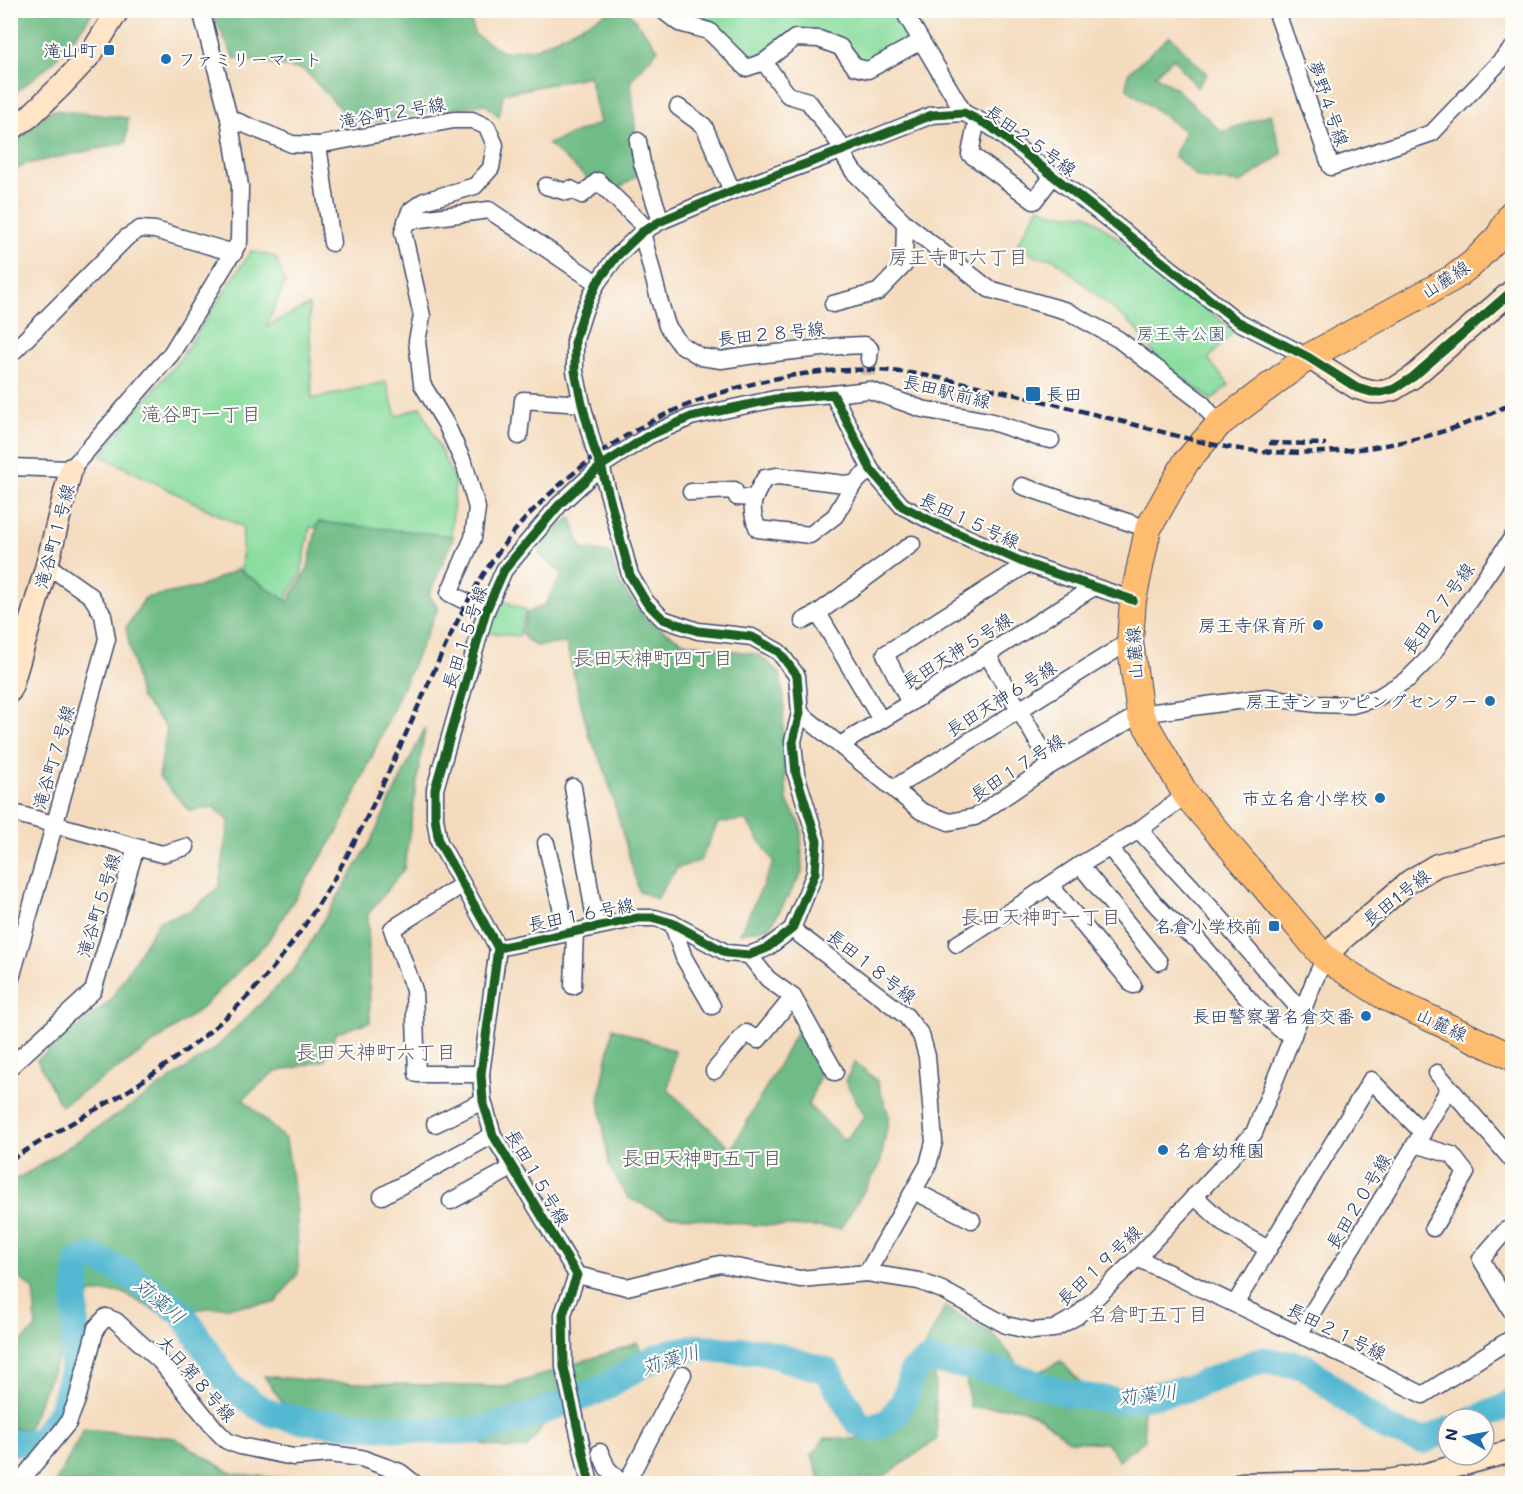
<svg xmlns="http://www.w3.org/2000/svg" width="1523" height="1494" viewBox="0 0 1523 1494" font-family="Mali,'Klee One',sans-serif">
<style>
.green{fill:#8add9f;stroke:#52867e;stroke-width:1.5}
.forest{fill:#6fbc86;stroke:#457672;stroke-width:1.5}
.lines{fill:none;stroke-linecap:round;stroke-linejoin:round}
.river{stroke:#53b8d1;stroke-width:27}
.street-tunnel{stroke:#c9b9ab;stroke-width:16;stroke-dasharray:16 8;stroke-linecap:butt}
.street-casing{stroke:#3c496c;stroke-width:19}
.secondary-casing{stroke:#3c496c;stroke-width:25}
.primary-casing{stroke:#3c496c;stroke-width:28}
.street{stroke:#fff;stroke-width:16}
.secondary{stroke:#ffe4c6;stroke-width:22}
.primary{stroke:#febc70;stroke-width:26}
.rail{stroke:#1b2f5e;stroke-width:4.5;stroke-dasharray:9 4.5;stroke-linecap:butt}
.cycleway-casing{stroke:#fdfcf7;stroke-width:13}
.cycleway{stroke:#1b5e20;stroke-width:9}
.poi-dot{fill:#1f6fb2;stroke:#fdfcf7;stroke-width:2}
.labels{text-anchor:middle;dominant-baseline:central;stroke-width:4.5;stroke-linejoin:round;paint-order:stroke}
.poi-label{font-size:18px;fill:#1b2f5e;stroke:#fdfcf7;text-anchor:end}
.street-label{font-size:18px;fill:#1b2f5e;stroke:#fdfcf7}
.park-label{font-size:18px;fill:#375a6e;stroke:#fdfcf7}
.neighbourhood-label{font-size:20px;fill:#5e5a6d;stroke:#fdfcf7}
.water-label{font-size:20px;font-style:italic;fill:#2f5f86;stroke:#fdfcf7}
</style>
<rect width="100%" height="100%" fill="#fdfcf7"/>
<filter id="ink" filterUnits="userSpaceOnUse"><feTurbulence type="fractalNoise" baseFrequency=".0167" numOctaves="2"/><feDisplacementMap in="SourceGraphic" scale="12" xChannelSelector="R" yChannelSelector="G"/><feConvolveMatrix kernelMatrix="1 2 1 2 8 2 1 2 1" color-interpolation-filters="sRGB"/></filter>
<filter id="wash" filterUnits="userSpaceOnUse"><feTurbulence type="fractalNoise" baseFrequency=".008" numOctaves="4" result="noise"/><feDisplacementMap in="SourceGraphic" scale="24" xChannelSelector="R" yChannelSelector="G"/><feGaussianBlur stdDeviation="1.35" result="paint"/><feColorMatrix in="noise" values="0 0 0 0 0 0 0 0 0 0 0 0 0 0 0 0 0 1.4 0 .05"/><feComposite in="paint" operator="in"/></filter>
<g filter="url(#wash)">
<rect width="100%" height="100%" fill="#f4dbbe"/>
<g class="green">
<path d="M 674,11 L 894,11 L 909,36 L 909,41 L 864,63 L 841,42 L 821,33 L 800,29 L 791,32 L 765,52 L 748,61 L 712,23 L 681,15 Z"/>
<path d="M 1039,207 L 1055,214 L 1087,214 L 1234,331 L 1208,359 L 1229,385 L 1211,400 L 1156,357 L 1136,328 L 1053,258 L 1037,257 L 1018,243 Z"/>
<path d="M 251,251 L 275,257 L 285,282 L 266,327 L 309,305 L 312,399 L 386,382 L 396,416 L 421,407 L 455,482 L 451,536 L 310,527 L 301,574 L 285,600 L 241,575 L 243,527 L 100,455 L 180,359 Z"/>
<path d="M 494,597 L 526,610 L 519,636 L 484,632 Z"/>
</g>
<g class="forest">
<path d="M 11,10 L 93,11 L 86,22 L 52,63 L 11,96 Z"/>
<path d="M 211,11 L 470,11 L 474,34 L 502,52 L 537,48 L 611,11 L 628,11 L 658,49 L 631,80 L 639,174 L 608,196 L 548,144 L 600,123 L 589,76 L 503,94 L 499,117 L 485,104 L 355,124 L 304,70 L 234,58 Z"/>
<path d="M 1170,36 L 1207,74 L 1197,87 L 1173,58 L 1155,75 L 1175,88 L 1222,132 L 1271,114 L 1282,154 L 1241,183 L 1198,178 L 1174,155 L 1185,131 L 1127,89 L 1128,73 Z"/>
<path d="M 51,110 L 128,118 L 126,143 L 26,164 L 11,173 L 11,146 L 17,141 Z"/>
<path d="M 571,517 L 582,549 L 610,553 L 619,583 L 646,620 L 683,642 L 759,655 L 780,674 L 784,700 L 783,735 L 787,802 L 801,825 L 802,873 L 770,927 L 740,933 L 774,862 L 746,820 L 718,823 L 700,861 L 677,868 L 656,899 L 639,891 L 604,767 L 589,736 L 566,643 L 535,646 L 522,635 L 527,613 L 545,605 L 562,574 L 539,554 L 548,533 Z"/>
<path d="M 318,522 L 454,536 L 429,595 L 438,608 L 340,828 L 267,942 L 202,1008 L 128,1062 L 61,1106 L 37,1060 L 110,1001 L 159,921 L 190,911 L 219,887 L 229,821 L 213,807 L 190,811 L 159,777 L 167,728 L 140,697 L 126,628 L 145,598 L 200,587 L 238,569 L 288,602 L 308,568 Z"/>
<path d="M 425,728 L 404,869 L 368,914 L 370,1022 L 336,1033 L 325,1060 L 273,1073 L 243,1099 L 286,1140 L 297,1212 L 298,1273 L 275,1303 L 157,1312 L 122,1292 L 90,1293 L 55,1365 L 28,1429 L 11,1428 L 11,1352 L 36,1328 L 34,1290 L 11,1271 L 11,1182 L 36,1168 L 140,1100 L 217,1047 L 294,970 L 369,845 Z"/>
<path d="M 801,1024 L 824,1065 L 808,1105 L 845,1141 L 865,1116 L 845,1081 L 855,1062 L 877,1081 L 889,1116 L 880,1165 L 841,1228 L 755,1225 L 666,1215 L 628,1198 L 609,1165 L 599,1100 L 613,1028 L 675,1051 L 668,1090 L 732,1149 Z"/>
<path d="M 945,1307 L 993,1334 L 1029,1377 L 1061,1361 L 1096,1400 L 1121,1406 L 1142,1403 L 1145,1440 L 1119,1460 L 1106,1443 L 1069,1441 L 1043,1419 L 1017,1407 L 970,1408 L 965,1369 L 934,1371 L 937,1439 L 883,1477 L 820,1482 L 812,1455 L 825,1438 L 868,1439 L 903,1410 L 915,1366 Z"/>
<path d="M 638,1343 L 646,1363 L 552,1413 L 527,1448 L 506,1449 L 474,1442 L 319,1418 L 282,1402 L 264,1376 L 325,1382 L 505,1387 Z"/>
<path d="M 84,1429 L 175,1438 L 233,1474 L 342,1483 L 55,1483 Z"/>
</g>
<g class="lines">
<g class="river">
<path d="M 1475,1419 L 1505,1407 L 1512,1401"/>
<path d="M 10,1443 L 39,1442 L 61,1412 L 72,1373 L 75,1338 L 76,1288 L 79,1261 L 91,1256 L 130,1275 L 182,1313 L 230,1386 L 257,1406 L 273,1414 L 303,1421 L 429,1431 L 477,1431 L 517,1421 L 598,1391 L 649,1361 L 671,1352 L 699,1347 L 725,1350 L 761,1351 L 827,1371 L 858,1423 L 870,1429 L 890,1421 L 904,1401 L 912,1372 L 928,1360 L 1003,1372 L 1068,1394 L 1119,1401 L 1187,1389 L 1262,1360 L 1304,1366 L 1387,1429 L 1423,1441 L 1448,1430"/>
</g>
</g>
</g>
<g filter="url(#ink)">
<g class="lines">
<path class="street-tunnel" d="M 868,375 L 869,359"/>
<g class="street-casing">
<g id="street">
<path d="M 662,10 L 679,23 L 709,31 L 746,68 L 764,62 L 795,38 L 819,39 L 840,47 L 855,67 L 868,70 L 921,41"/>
<path d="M 903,10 L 964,113"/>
<path d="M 1276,10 L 1331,167 L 1432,133 L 1512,49"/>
<path d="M 764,62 L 788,95 L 808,101 L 839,143 L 841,151 L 853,171 L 905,223 L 989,289 L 1067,311 L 1118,339 L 1201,402 L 1219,424"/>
<path d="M 678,107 L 704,126 L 732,191"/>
<path d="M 229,118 L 292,144 L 318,145 L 454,120 L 472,120 L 487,127 L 495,145 L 491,168 L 475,186 L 424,201 L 410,211 L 403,232 L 422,316 L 417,341 L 422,384 L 446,424 L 465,466 L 477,508 L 473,538 L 449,593 L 461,599 L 486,611"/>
<path d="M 977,119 L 970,154 L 1034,201 L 1053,176"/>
<path d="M 638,141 L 642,163 L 661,221"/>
<path d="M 318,145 L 332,243"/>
<path d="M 546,186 L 567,192 L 570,189 L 582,195 L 598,181 L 641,223 L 642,232 L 659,299 L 667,326 L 680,344 L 701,357 L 721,360 L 748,356 L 841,346 L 865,345 L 870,349 L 869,359"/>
<path d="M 406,221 L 489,210 L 597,283"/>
<path d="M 833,304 L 878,292 L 904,265 L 905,223"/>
<path d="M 10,355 L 127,237 L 140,229 L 155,230 L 234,253"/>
<path d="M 833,394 L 869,390 L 922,409 L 989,421 L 1037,437 L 1051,440"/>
<path d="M 519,436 L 523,400 L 582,404"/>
<path d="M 10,467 L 71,469 L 171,354 L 239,242 L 240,186 L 229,118 L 201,10"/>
<path d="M 853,485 L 778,476 L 765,478 C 753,498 748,506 758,529 L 810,535 L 835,516 L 853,485 L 861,477 L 871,470"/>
<path d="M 1022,486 L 1148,529"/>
<path d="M 691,492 L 734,490 L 737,497 L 753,498"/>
<path d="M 818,613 L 881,720"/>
<path d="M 803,621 L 818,613 L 912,544"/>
<path d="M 987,654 L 1051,765"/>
<path d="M 910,703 L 885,654 L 1027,564"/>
<path d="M 800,713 L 921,811 L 949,822 L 975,817 L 1051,765 L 1140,714 L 1267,697 L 1317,704 L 1352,705 L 1377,698 L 1408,679 L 1431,656 L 1512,538"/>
<path d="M 840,745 L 910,703 L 1094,587"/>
<path d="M 573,787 L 596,926"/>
<path d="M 894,788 L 1130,641"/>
<path d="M 10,812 L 136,847 L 93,991 L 10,1067"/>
<path d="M 1139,830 L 1221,919 L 1302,1012"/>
<path d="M 546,843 L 567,933"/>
<path d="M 136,847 L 162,854 L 186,847"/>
<path d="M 1110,848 C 1133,876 1165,923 1197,939 L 1254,1005 L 1280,1029 L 1293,1035"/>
<path d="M 1080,865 L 1159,962"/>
<path d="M 462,885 L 392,929 L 414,990 L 417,1074 L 481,1074"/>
<path d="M 1050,885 L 1133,985"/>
<path d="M 672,923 L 684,958 L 712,1006"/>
<path d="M 792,929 L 906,1016 L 921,1035 L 927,1056 L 934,1142 L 928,1165 L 867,1273"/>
<path d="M 957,944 L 1023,903 L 1080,865 L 1139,830 L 1186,795"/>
<path d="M 498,948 L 638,918 L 655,918 L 672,923 L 727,953 L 749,955 L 767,948 L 792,929 L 815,873 L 817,841 L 796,774 L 793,741 L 800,713 L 797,676 L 779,652 L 752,637 L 698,631 L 663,619 L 646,602 L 630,575 L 601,466 L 594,448 L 582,404 L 575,371 L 575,340 L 584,311 L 597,283 L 616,257 L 642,232 L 661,221 L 732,191 L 841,151 L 932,115 L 964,113 L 990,126 L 1237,321 L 1308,357"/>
<path d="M 749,955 L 768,979 L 793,997 L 835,1072"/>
<path d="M 10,982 L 107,639 L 103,615 L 91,596 L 47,565"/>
<path d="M 573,986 L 575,931"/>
<path d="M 714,1071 L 746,1033 L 758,1040 L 793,997"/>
<path d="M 1437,1073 L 1512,1160"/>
<path d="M 435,1124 L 483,1101"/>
<path d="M 1415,1144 L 1452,1155 L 1466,1173 L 1433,1228"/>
<path d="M 914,1191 L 972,1220"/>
<path d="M 382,1196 L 493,1135"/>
<path d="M 1194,1196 L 1226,1225 L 1268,1249"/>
<path d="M 451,1201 L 512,1168"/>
<path d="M 1512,1236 L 1506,1230 L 1481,1259 L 1512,1312"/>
<path d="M 1137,1258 L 1370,1368 L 1423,1395 L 1512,1338"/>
<path d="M 577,1275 L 627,1287 L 720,1264 L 800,1279 L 867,1273 L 919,1281 L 942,1290 L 1006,1325 L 1032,1331 L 1054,1329 L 1077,1316 L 1137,1258 L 1254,1133 L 1315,979 L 1325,958"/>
<path d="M 1235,1304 L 1371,1080 L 1423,1133"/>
<path d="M 1299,1334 L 1449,1089"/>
<path d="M 600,1452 L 607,1468 L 622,1484"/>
<path d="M 18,1484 L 68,1423 L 77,1400 L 96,1328 L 106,1317 L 116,1321 L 160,1361 L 216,1430 L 227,1441 L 240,1446 L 293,1457 L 330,1454 L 361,1458 L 400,1472 L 415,1484"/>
<path d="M 590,1484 L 564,1367 L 563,1314 L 577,1275 L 493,1135 L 483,1101 L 481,1074 L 498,948 L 439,842 L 435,818 L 435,789 L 486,611 L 504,570 L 559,505 L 601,466 L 648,436 L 691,417 L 775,399 L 833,394 L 871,470 L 902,506 L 937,524 L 1027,564 L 1133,600"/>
<path d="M 626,1484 L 683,1374"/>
</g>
</g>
<g class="secondary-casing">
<g id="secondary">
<path d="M 10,130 L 29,117 L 62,85 L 91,54 L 118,10"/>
<path d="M 1308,357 L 1357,388 L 1371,392 L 1382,392 L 1394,389 L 1413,377 L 1512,291"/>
<path d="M 10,691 L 47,565 L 71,469"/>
<path d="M 1325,958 L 1341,940 L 1410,881 L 1437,865 L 1512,846"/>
<path d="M 1242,1484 L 1387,1481 L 1420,1476 L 1512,1451"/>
</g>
</g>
<g class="primary-casing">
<path id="primary" d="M 1512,213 L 1499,236 L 1473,263 L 1453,278 L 1308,357 L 1219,424 L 1186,462 L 1148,529 L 1133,600 L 1130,641 L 1140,714 L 1186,795 L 1325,958 L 1385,997 L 1512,1057"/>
</g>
<use href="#street" class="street"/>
<use href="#secondary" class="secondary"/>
<use href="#primary" class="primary"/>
<g class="rail">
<path d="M 1269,443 L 1326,444"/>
<path d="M 10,1160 C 35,1145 59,1130 84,1116 C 103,1105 123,1095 141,1082 C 191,1049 239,1011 276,964 C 341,883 380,791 422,698 C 445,646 468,593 502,547 C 539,496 605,443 662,416 C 735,382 822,363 902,372 C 937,376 971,385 1005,392 C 1051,403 1097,415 1143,427 C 1171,434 1198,442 1226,447 C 1318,462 1430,447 1512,403"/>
</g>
<g class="cycleway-casing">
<g id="cycleway">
<path d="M 498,948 L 638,918 L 655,918 L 672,923 L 727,953 L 749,955 L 767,948 L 792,929 L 815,873 L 817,841 L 796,774 L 793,741 L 800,713 L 797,676 L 779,652 L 752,637 L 698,631 L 663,619 L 646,602 L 630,575 L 601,466 L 594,448 L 582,404 L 575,371 L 575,340 L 584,311 L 597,283 L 616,257 L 642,232 L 661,221 L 732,191 L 841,151 L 932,115 L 964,113 L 990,126 L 1237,321 L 1308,357 L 1357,388 L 1371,392 L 1382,392 L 1394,389 L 1413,377 L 1512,291"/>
<path d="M 590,1484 L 564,1367 L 563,1314 L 577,1275 L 493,1135 L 483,1101 L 481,1074 L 498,948 L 439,842 L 435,818 L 435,789 L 486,611 L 504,570 L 559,505 L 601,466 L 648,436 L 691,417 L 775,399 L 833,394 L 871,470 L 902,506 L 937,524 L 1027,564 L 1133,600"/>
</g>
</g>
<use href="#cycleway" class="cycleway"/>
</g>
</g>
<g class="poi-dot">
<rect x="103" y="44" width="12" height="12" rx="3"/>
<circle cx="166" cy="59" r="6"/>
<rect x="1025" y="386" width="16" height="16" rx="3"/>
<circle cx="1318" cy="625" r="6"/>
<circle cx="1490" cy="701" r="6"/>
<circle cx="1380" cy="798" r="6"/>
<rect x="1268" y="920" width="12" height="12" rx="3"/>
<circle cx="1366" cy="1016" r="6"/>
<circle cx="1163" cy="1150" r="6"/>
</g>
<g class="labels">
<g class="poi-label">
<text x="97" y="50">滝山町</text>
<text x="178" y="59" text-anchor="start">ファミリーマート</text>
<text x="1046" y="394" text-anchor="start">長田</text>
<text x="1306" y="625">房王寺保育所</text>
<text x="1478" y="701">房王寺ショッピングセンター</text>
<text x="1368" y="798">市立名倉小学校</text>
<text x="1262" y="926">名倉小学校前</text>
<text x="1354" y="1016">長田警察署名倉交番</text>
<text x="1175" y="1150" text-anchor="start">名倉幼稚園</text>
</g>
<g class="street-label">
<text transform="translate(1329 103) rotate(71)">夢野４号線</text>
<text transform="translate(392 112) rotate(-10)">滝谷町２号線</text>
<text transform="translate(1031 140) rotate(36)">長田２５号線</text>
<text transform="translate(1445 279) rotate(-33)">山麓線</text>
<text transform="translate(771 333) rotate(-6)">長田２８号線</text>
<text transform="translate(947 391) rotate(14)">長田駅前線</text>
<text transform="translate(970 520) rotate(25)">長田１５号線</text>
<text transform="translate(54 536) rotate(-75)">滝谷町１号線</text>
<text transform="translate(1438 608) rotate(-54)">長田２７号線</text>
<text transform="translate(464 637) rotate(-72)">長田１５号線</text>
<text transform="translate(957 650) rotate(-32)">長田天神５号線</text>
<text transform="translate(1134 653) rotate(-94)">山麓線</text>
<text transform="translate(1001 698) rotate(-32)">長田天神６号線</text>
<text transform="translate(53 757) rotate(-74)">滝谷町７号線</text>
<text transform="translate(1017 767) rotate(-33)">長田１７号線</text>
<text transform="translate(1396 897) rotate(-38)">長田1号線</text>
<text transform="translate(98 905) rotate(-73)">滝谷町５号線</text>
<text transform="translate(581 914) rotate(-11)">長田１６号線</text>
<text transform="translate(872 966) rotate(38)">長田１８号線</text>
<text transform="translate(1442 1024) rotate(25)">山麓線</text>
<text transform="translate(538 1177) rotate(60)">長田１５号線</text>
<text transform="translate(1358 1201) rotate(-59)">長田２０号線</text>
<text transform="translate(1099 1265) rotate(-43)">長田１９号線</text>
<text transform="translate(1337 1331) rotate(26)">長田２１号線</text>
<text transform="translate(197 1378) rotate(49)">大日第８号線</text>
</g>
<g class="park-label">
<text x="1181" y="333">房王寺公園</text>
</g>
<g class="neighbourhood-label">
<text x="958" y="256">房王寺町六丁目</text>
<text x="201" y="413">滝谷町一丁目</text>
<text x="653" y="657">長田天神町四丁目</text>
<text x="1041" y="916">長田天神町一丁目</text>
<text x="376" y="1051">長田天神町六丁目</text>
<text x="702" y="1157">長田天神町五丁目</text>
<text x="1148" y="1313">名倉町五丁目</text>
</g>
<g class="water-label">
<text transform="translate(160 1300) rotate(40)">苅藻川</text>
<text transform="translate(670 1359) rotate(-17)">苅藻川</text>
<text transform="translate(1147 1394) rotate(-7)">苅藻川</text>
</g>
</g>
<rect width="1523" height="1494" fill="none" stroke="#fdfcf7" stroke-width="36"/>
<g transform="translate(1466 1437) rotate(280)"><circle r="28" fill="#fdfcf7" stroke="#a3aaba" stroke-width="1.5"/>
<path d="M0-4.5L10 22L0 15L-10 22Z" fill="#1f6fb2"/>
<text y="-9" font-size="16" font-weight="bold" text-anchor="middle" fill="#1b2f5e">N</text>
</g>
</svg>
